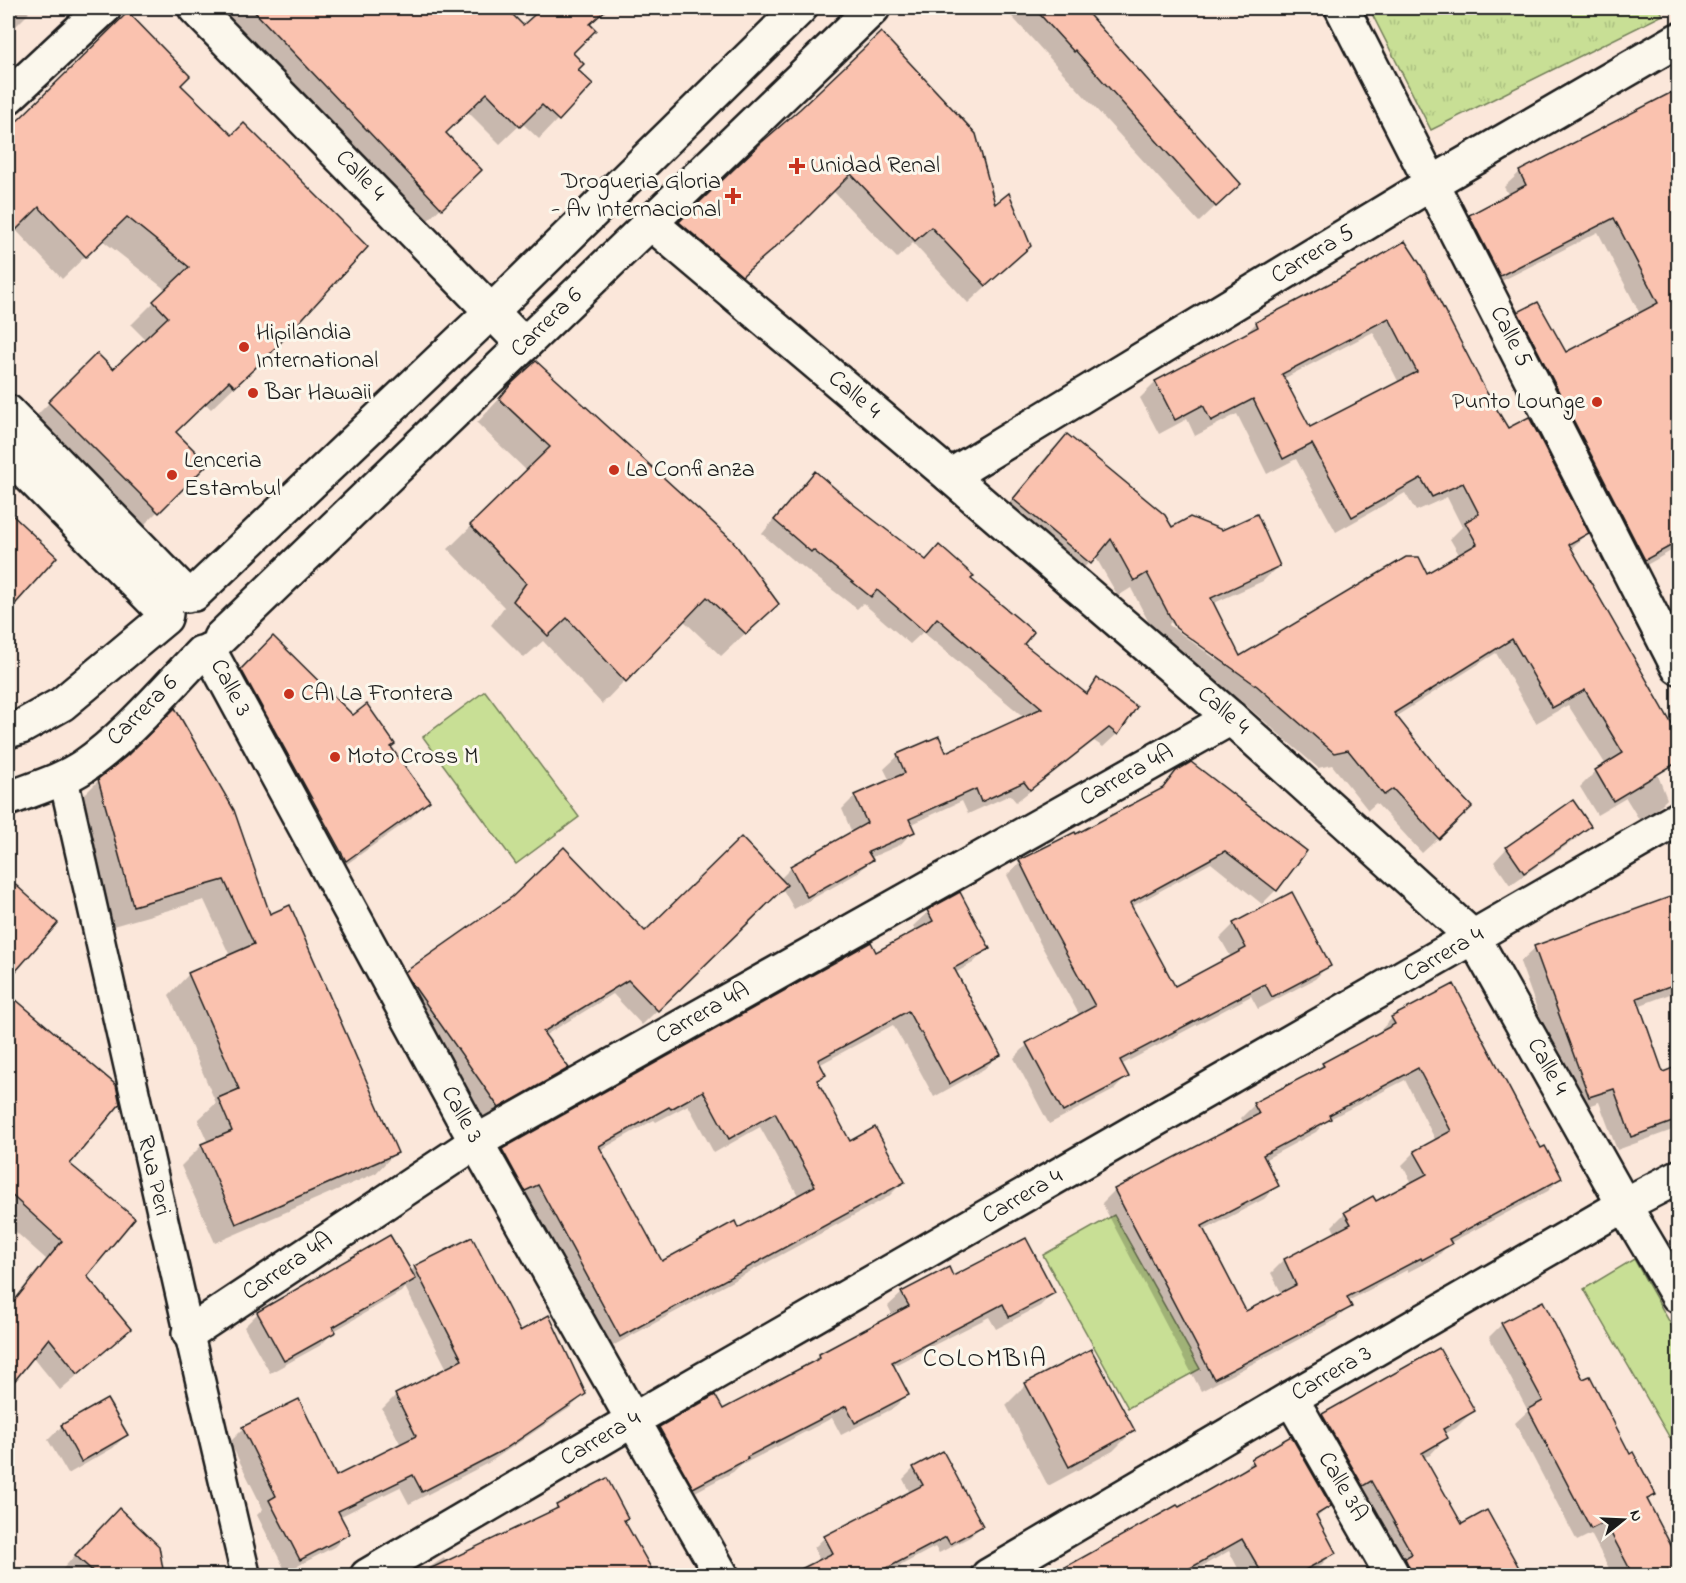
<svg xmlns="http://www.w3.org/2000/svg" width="1686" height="1583" viewBox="0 0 1686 1583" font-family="'Indie Flower',sans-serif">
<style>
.grass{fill:url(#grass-tufts);stroke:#727e58;stroke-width:1.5}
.green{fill:#c8df95;stroke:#727e58;stroke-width:1.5}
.shadow{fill:#0003;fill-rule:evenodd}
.building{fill:#fac2af;stroke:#1c1c1c;stroke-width:1.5;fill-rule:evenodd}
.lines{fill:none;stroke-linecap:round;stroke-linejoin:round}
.pedestrian-casing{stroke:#1c1c1c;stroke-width:33}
.minor-casing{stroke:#1c1c1c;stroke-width:38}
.tertiary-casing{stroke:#1c1c1c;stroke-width:38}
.secondary-casing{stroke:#1c1c1c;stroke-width:38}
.pedestrian{stroke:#fbf7ec;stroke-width:28}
.minor{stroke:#fbf7ec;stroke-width:33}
.tertiary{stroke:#fbf7ec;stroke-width:33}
.secondary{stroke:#fbf7ec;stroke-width:33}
.poi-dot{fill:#c8321e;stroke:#fbf7ec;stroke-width:2}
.labels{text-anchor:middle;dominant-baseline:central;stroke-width:6;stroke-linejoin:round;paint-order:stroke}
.poi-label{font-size:24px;fill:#1c1c1c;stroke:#fbf7ec;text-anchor:start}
.street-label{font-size:24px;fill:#1c1c1c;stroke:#fbf7ec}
.neighbourhood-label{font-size:26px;letter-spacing:1.5px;fill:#1c1c1c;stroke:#fbf7ec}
</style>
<defs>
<pattern id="grass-tufts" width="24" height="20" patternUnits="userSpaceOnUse" patternTransform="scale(1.5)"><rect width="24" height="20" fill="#c8df95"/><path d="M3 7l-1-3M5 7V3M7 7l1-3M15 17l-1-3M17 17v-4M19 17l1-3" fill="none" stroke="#abbf80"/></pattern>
</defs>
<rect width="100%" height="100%" fill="#fbe7da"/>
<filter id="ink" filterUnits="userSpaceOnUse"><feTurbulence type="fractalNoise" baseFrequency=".0167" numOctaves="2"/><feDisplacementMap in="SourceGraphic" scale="12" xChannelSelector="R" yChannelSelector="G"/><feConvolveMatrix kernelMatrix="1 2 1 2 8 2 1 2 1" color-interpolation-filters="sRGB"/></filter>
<g filter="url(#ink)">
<path class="grass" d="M 1369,8 L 1659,8 L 1663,15 L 1431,130 Z"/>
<g class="green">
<path d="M 485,691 L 579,817 L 516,864 L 423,737 Z"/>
<path d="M 1114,1215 L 1200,1369 L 1128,1408 L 1043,1255 Z"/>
<path d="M 1634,1259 L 1678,1337 L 1678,1452 L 1584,1289 Z"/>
</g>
<g class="shadow">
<path d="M 8,8 L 24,8 L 29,13 L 8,34 Z"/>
<path d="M 216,8 L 412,8 L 477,76 L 544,8 L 607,8 L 589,25 L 571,53 L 576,70 L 591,84 L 539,139 L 522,123 L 500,144 L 467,111 L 444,133 L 480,170 L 422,226 Z"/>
<path d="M 1004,8 L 1081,8 L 1239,184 L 1199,222 Z"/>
<path d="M 128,14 L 179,85 L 270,352 L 211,409 L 205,403 L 174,433 L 205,464 L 134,535 L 26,426 L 97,355 L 113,371 L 146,340 L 131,325 L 166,290 L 102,240 L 62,279 L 15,229 L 8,236 L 8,131 Z"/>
<path d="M 1672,94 L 1678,107 L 1678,380 L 1651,395 L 1661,434 L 1678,466 L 1678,547 L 1629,575 L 1504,329 L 1519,314 L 1565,354 L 1640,314 L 1598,232 L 1484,290 L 1454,232 L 1470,217 L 1509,196 L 1504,187 L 1520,172 Z"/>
<path d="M 763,143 L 994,207 L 1029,246 L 968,303 L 913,243 L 897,258 L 833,191 L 777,246 L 724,292 L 663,241 Z"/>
<path d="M 1364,268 L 1486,394 L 1508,430 L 1587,533 L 1571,549 L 1667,799 L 1651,815 L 1640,821 L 1626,798 L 1597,815 L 1580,787 L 1596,771 L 1606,765 L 1568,705 L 1536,723 L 1496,653 L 1395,717 L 1455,823 L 1422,853 L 1376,803 L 1368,810 L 1332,765 L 1318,768 L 1241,701 L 1160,644 L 1131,588 L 1118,596 L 1095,556 L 1074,578 L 998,516 L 1051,451 L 1067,436 L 1171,529 L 1278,566 L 1263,581 L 1212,604 L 1240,658 L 1426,575 L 1460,556 L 1450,539 L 1462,527 L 1447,497 L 1416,511 L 1405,493 L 1336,532 L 1296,459 L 1267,474 L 1237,414 L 1195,436 L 1187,419 L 1159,434 L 1140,398 L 1156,382 L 1243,337 L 1256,323 ZM 1373,332 L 1399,383 L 1309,429 L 1283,379 ZM 1170,622 L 1217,656 L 1217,660 L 1169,625 Z"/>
<path d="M 513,384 L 777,604 L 721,656 L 683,620 L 602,704 L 543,641 L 524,658 L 491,625 L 504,607 L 448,549 L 527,471 L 477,423 Z"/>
<path d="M 815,473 L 852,505 L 925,561 L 939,547 L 969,579 L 1022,644 L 1084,694 L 1098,680 L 1117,734 L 1103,747 L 1094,741 L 1016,802 L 1010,795 L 968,814 L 962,801 L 910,825 L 913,831 L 900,845 L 870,858 L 871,860 L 858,873 L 794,909 L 782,888 L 642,1025 L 613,994 L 544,1036 L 567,1068 L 552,1083 L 483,1122 L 391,988 L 406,973 L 645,933 L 780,879 L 791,868 L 852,833 L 842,809 L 855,796 L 890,781 L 884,769 L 898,756 L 945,754 L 1025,718 L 923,632 L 910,644 L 863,603 L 857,609 L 798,563 L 797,564 L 762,534 L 801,486 Z"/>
<path d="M 8,513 L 55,557 L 8,609 Z"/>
<path d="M 273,638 L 353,717 L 389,747 L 428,801 L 409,820 L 327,878 L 223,689 Z"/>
<path d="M 1177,772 L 1305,852 L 1276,890 L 1262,904 L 1211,863 L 1131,907 L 1174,988 L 1231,957 L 1220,938 L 1234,924 L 1329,965 L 1315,979 L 1258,1009 L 1251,996 L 1121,1065 L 1127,1076 L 1114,1090 L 1049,1124 L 1014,1058 L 1027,1045 L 1080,1016 L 1040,943 L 1007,875 L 1020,862 L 1076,836 L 1158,792 Z"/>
<path d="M 99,780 L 269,916 L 396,1152 L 376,1173 L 215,1243 L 181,1166 L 202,1145 L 208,1143 L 198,1120 L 216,1103 L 169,995 L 189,974 L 230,956 L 204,900 L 113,926 L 78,801 Z"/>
<path d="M 1589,826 L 1576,839 L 1510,885 L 1494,862 L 1507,848 Z"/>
<path d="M 20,892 L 56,923 L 8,978 L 8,905 Z"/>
<path d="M 959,894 L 988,948 L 973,963 L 955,973 L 999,1055 L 984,1069 L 934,1097 L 906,1045 L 905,1046 L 893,1025 L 819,1065 L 824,1075 L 816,1082 L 849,1143 L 903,1182 L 888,1197 L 605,1350 L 488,1165 L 502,1150 L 870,944 L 875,955 L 916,932 L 913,926 L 928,912 ZM 688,1105 L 714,1153 L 760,1127 L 799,1197 L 738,1230 L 662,1263 L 599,1151 L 654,1120 L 656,1122 Z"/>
<path d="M 1678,895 L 1678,991 L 1638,1006 L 1662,1074 L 1678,1067 L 1678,1128 L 1617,1150 L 1599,1102 L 1574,1111 L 1520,962 L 1535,948 Z"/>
<path d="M 1454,986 L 1540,1150 L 1561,1177 L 1548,1191 L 1450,1243 L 1437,1257 L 1408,1272 L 1407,1270 L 1348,1301 L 1350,1306 L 1337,1319 L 1201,1391 L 1102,1203 L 1115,1190 L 1244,1124 L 1241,1118 L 1254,1105 L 1314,1073 L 1323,1064 L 1380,1034 L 1379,1032 L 1392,1018 ZM 1405,1080 L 1436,1141 L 1415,1152 L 1402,1165 L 1412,1183 L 1376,1203 L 1345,1213 L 1332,1226 L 1336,1234 L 1284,1260 L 1271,1273 L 1282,1294 L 1246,1313 L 1203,1231 L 1264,1199 L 1277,1186 L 1264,1160 L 1316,1132 L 1326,1121 Z"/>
<path d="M 8,995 L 115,1086 L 68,1165 L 86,1276 L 129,1329 L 112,1346 L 60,1390 L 32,1356 L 8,1383 L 8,1307 L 46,1259 L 8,1225 Z"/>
<path d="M 390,1237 L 410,1272 L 415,1267 L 520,1333 L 584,1394 L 571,1407 L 490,1462 L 409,1504 L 400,1487 L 339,1517 L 348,1533 L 334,1547 L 286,1572 L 257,1515 L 263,1509 L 230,1442 L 243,1429 L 336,1478 L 401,1445 L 382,1409 L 396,1395 L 447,1369 L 405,1287 L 401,1292 L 334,1331 L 321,1345 L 270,1373 L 244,1327 L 258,1313 Z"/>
<path d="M 953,1278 L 1053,1293 L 1040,1306 L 996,1329 L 989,1317 L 893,1366 L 907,1394 L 894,1408 L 841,1435 L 832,1418 L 738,1467 L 733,1472 L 680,1500 L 646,1441 L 660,1428 L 722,1411 L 810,1365 L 820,1355 L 893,1316 L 888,1306 L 902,1293 Z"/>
<path d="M 1502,1324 L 1630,1456 L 1654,1495 L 1647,1501 L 1678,1562 L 1678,1565 L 1668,1576 L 1613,1576 L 1591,1534 L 1577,1541 L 1515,1423 L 1528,1411 L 1489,1337 Z"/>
<path d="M 1026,1385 L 1133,1431 L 1113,1451 L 1048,1486 L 1006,1405 Z"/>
<path d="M 1473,1411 L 1456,1428 L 1444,1434 L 1446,1438 L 1430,1455 L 1423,1458 L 1461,1526 L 1486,1512 L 1521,1576 L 1390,1576 L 1306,1431 L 1322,1415 Z"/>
<path d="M 62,1426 L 126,1435 L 113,1448 L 68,1474 L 48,1440 Z"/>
<path d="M 1252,1461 L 1329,1505 L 1316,1519 L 1334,1552 L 1321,1565 L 1303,1576 L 1242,1576 L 1229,1551 L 1185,1576 L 1053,1576 L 1177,1507 L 1178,1509 L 1239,1474 Z"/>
<path d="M 914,1468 L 981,1526 L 970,1537 L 939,1553 L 935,1547 L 881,1576 L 792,1576 L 820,1561 L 814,1548 L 825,1537 L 910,1493 L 903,1479 Z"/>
<path d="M 557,1506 L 626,1518 L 623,1521 L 652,1576 L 416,1576 L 444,1558 L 447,1563 L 548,1515 Z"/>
<path d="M 101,1527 L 158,1547 L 162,1576 L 62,1576 L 59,1573 Z"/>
</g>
<g class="building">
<path d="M 251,8 L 506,8 L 523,25 L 542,8 L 608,8 L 590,24 L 596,30 L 573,53 L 584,64 L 578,70 L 593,84 L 559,121 L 542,105 L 520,127 L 487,93 L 446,133 L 482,170 L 442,209 Z"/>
<path d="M 1034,8 L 1083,8 L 1241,184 L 1216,207 L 1075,50 L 1074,52 Z"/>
<path d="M 128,12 L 190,76 L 181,85 L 232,135 L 244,123 L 368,247 L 271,353 L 235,387 L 229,381 L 176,432 L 208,464 L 159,513 L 48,402 L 97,353 L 113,369 L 168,317 L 153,301 L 189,267 L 127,217 L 86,257 L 39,207 L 8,238 L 8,130 Z"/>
<path d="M 881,32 L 976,134 L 995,204 L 1009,193 L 1031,246 L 986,286 L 931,227 L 915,241 L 851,174 L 796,229 L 742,276 L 679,222 L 762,142 L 800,109 Z"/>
<path d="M 1678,89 L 1678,542 L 1645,560 L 1518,312 L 1538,302 L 1566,352 L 1658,303 L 1614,218 L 1500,276 L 1469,215 L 1526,185 L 1519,171 Z"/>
<path d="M 1405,241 L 1422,267 L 1487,393 L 1508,428 L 1529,417 L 1589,533 L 1569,544 L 1678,735 L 1678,762 L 1613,801 L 1595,770 L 1623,753 L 1585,690 L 1552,708 L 1512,639 L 1394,713 L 1446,779 L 1472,807 L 1439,839 L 1393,789 L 1384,795 L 1348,750 L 1334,753 L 1257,686 L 1176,628 L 1147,573 L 1134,581 L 1111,539 L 1091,564 L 1013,499 L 1067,434 L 1165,515 L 1172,527 L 1190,517 L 1222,530 L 1257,514 L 1280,566 L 1211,598 L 1240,656 L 1406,557 L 1419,557 L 1427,573 L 1477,544 L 1465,522 L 1479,514 L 1463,483 L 1432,497 L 1421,478 L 1352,517 L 1312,444 L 1283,459 L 1253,399 L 1211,421 L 1203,405 L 1175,420 L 1155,381 L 1258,327 L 1256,322 L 1363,266 ZM 1389,318 L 1417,372 L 1310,427 L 1282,374 Z"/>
<path d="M 536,361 L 733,541 L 779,604 L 746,634 L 707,597 L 626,682 L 567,618 L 548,636 L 513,601 L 526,583 L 470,525 L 550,447 L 499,399 L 512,383 Z"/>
<path d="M 815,471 L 853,504 L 926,560 L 939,545 L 974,576 L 971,579 L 1034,632 L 1024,644 L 1087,694 L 1097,678 L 1137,707 L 1118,735 L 1109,728 L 1030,790 L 1024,782 L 981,802 L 976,789 L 909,819 L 915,832 L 868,852 L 873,860 L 807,897 L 790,866 L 867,823 L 854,795 L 905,773 L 897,754 L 939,736 L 946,752 L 1042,708 L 937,618 L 925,632 L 877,590 L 871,597 L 813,550 L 811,552 L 774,520 Z"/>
<path d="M 8,511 L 57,557 L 8,612 Z"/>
<path d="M 273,636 L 353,715 L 367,704 L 395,744 L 391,747 L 430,801 L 346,861 L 241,669 Z"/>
<path d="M 175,708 L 234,810 L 270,914 L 290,905 L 398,1153 L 236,1224 L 201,1144 L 232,1131 L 218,1098 L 239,1089 L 188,973 L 254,944 L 224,880 L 133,906 L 98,779 L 128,755 Z"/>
<path d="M 1191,762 L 1307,851 L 1277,891 L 1225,851 L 1130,903 L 1175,986 L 1246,948 L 1233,923 L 1292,892 L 1331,966 L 1272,997 L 1265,984 L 1120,1060 L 1129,1077 L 1063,1112 L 1026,1043 L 1095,1006 L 1053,929 L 1019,860 L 1075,832 L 1076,834 L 1163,788 L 1176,771 Z"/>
<path d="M 1573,800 L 1591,826 L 1524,873 L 1506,847 Z"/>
<path d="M 741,837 L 787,885 L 658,1011 L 628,980 L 543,1032 L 569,1068 L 499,1108 L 411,982 L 405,972 L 512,897 L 564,847 L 645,931 Z"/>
<path d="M 8,878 L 58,923 L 8,980 Z"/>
<path d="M 960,892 L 990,949 L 954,968 L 1001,1055 L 949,1084 L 921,1032 L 920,1033 L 908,1011 L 818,1060 L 826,1075 L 817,1080 L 850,1141 L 875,1127 L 905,1182 L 620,1337 L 538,1185 L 525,1191 L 502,1149 L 871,942 L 876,952 L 933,921 L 927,910 ZM 703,1091 L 729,1139 L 775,1113 L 815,1186 L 738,1228 L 735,1221 L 662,1261 L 599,1146 L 669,1107 L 671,1109 Z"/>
<path d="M 1678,894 L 1678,983 L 1637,998 L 1663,1072 L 1678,1066 L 1678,1120 L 1631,1137 L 1614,1089 L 1589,1097 L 1534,946 Z"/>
<path d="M 1454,984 L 1541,1148 L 1545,1146 L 1562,1178 L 1449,1239 L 1452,1244 L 1422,1260 L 1421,1258 L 1347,1297 L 1352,1307 L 1214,1379 L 1114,1189 L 1259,1114 L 1253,1103 L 1324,1066 L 1322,1063 L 1395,1024 L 1391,1017 ZM 1418,1068 L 1451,1131 L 1414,1151 L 1427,1174 L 1376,1201 L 1373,1196 L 1344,1212 L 1351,1224 L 1284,1259 L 1296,1285 L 1246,1311 L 1202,1226 L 1279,1186 L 1263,1155 L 1331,1119 L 1329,1115 Z"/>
<path d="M 8,993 L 116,1085 L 120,1104 L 70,1164 L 135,1218 L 87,1276 L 131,1329 L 78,1374 L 49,1338 L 8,1389 L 8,1309 L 62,1241 L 8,1192 Z"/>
<path d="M 390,1235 L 416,1279 L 333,1327 L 336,1332 L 284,1361 L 257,1312 Z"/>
<path d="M 472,1237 L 520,1331 L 549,1315 L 586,1394 L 505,1449 L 422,1492 L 413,1475 L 338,1511 L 350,1534 L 300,1560 L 269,1500 L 276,1496 L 242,1427 L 299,1399 L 336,1476 L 416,1436 L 395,1394 L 462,1360 L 414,1266 Z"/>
<path d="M 1026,1238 L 1055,1293 L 1009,1317 L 1003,1304 L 892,1362 L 909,1395 L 855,1423 L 846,1406 L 747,1457 L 748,1459 L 693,1488 L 659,1427 L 715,1395 L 723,1409 L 820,1358 L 819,1354 L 909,1306 L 901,1292 L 949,1267 L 953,1276 Z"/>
<path d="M 1543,1301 L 1583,1379 L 1590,1376 L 1630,1454 L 1633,1452 L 1656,1495 L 1647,1499 L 1678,1559 L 1678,1566 L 1660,1575 L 1633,1575 L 1605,1522 L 1591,1529 L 1528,1409 L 1543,1401 L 1501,1323 Z"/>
<path d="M 1439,1348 L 1475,1411 L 1443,1429 L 1448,1438 L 1422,1453 L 1462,1524 L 1487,1510 L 1523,1575 L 1412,1575 L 1409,1567 L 1405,1558 L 1412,1554 L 1371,1481 L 1363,1486 L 1322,1414 Z"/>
<path d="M 1091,1349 L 1135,1431 L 1069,1467 L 1025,1383 Z"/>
<path d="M 107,1399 L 128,1435 L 81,1462 L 61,1425 Z"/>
<path d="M 1291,1436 L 1331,1506 L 1316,1515 L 1336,1553 L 1296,1575 L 1263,1575 L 1242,1539 L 1178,1575 L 1051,1575 L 1177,1505 L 1179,1507 L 1254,1464 L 1251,1459 Z"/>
<path d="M 943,1451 L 983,1526 L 950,1544 L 946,1537 L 874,1575 L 789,1575 L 833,1553 L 824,1536 L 923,1485 L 913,1467 Z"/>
<path d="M 607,1478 L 628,1518 L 624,1520 L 655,1575 L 417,1575 L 558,1508 L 556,1505 Z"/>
<path d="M 119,1508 L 159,1546 L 164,1575 L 97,1575 L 75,1555 Z"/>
</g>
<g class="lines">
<g class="pedestrian-casing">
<path id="pedestrian" d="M 63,777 L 189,1333 L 246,1576"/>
</g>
<g class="minor-casing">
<g id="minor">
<path d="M 195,8 L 524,345"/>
<path d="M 1342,8 L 1678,667"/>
<path d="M 8,97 L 104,8"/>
<path d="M 652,224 L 950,476 L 1231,718 L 1474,938 L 1624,1205 L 1678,1296"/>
<path d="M 950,476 L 1432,183 L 1678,40"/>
<path d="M 209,650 L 476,1142 L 633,1420 L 722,1576"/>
<path d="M 189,1333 L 476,1142 L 1231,718"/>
<path d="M 1291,1398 L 1393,1576"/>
<path d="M 367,1576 L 633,1420 L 1678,819"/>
<path d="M 988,1576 L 1291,1398 L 1624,1205 L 1678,1177"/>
</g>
</g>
<g class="tertiary-casing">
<g id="tertiary">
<path d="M 8,412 L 187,595"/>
<path d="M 8,454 L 166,614"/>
</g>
</g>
<g class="secondary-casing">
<g id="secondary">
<path d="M 194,594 L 492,311 L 800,8"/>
<path d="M 220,638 C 438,428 657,219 873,8"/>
<path d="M 8,731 L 21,727 L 62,704 L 165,618"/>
<path d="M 8,799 C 33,789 62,781 84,766 C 127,736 164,691 201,653"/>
</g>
</g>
<use href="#pedestrian" class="pedestrian"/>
<use href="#minor" class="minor"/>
<use href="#tertiary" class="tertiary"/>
<use href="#secondary" class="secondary"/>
</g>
</g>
<g class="poi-dot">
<path d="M794 157h6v6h6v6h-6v6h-6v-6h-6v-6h6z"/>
<path d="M730 187h6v6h6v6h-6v6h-6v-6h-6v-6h6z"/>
<circle cx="244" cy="347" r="6"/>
<circle cx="253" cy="393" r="6"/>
<circle cx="1597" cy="402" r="6"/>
<circle cx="614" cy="470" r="6"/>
<circle cx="172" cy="475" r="6"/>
<circle cx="289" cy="694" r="6"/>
<circle cx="335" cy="757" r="6"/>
</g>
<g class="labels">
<g class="poi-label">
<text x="810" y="166">Unidad Renal</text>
<text x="721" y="182" text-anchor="end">Drogueria Gloria<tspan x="721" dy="28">- Av Internacional</tspan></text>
<text x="256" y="333">Hipilandia<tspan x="256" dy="28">International</tspan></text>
<text x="265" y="393">Bar Hawaii</text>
<text x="1585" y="402" text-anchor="end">Punto Lounge</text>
<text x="184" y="461">Lenceria<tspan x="184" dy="28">Estambul</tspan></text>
<text x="626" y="470">La Confianza</text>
<text x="301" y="694">CAI La Frontera</text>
<text x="347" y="757">Moto Cross M</text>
</g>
<g class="street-label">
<text transform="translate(360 176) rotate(46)">Calle 4</text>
<text transform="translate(1313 255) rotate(-31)">Carrera 5</text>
<text transform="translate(547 323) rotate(-44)">Carrera 6</text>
<text transform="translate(1510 337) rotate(63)">Calle 5</text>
<text transform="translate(854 395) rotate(40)">Calle 4</text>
<text transform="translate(230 688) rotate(62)">Calle 3</text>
<text transform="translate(143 711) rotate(-45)">Carrera 6</text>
<text transform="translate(1223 711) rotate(41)">Calle 4</text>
<text transform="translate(1127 776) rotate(-29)">Carrera 4A</text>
<text transform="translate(1444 955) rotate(-30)">Carrera 4</text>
<text transform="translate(703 1014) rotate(-29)">Carrera 4A</text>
<text transform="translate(1547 1067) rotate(61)">Calle 4</text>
<text transform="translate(461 1115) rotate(61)">Calle 3</text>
<text transform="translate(153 1176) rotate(77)">Rua Peri</text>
<text transform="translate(1023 1197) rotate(-30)">Carrera 4</text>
<text transform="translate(288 1267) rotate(-34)">Carrera 4A</text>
<text transform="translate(1332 1374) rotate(-30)">Carrera 3</text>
<text transform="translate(601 1439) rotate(-30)">Carrera 4</text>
<text transform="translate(1342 1487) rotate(60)">Calle 3A</text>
</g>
<g class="neighbourhood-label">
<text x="985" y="1360">COLOMBIA</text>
</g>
</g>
<rect width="1686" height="1583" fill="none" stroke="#fbf7ec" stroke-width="30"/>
<rect x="15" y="15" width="1656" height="1553" fill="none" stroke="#1c1c1c" stroke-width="2" filter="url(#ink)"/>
<g transform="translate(1623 1520) rotate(72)" stroke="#fbf7ec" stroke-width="4.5" paint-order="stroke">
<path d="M0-4.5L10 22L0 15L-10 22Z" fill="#1c1c1c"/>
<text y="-9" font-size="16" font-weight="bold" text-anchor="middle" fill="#1c1c1c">N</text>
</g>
</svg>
